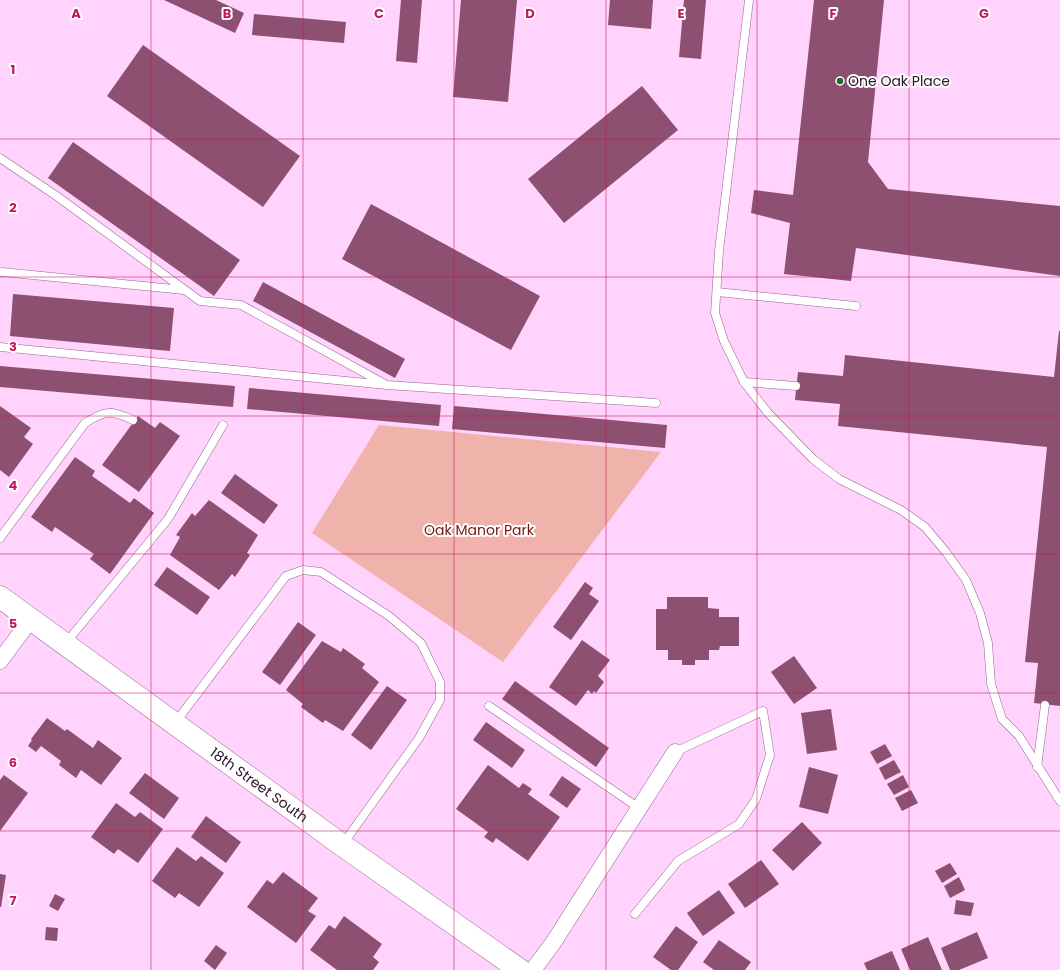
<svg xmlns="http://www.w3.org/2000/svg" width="1060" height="970" viewBox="0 0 1060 970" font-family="Poppins,sans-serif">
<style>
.green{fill:#efb3ab}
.building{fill:#8d5070}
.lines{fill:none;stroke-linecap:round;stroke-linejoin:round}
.lane-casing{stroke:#956493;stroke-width:9}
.street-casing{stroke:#956493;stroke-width:17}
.secondary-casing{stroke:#956493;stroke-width:23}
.lane{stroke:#fff;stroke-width:8}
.street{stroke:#fff;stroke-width:16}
.secondary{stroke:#fff;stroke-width:22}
.grid{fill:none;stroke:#c2185b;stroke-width:1;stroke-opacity:0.55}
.poi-dot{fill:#236733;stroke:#fff;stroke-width:1.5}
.labels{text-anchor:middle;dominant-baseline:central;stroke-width:4;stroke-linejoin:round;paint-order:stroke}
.poi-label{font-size:14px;fill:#281528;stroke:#fff;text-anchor:start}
.park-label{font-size:14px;fill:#6d1712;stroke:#fff}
.street-label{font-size:14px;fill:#281528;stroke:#fff}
.grid-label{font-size:13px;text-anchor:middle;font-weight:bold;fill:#c2185b;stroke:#fff;stroke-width:4;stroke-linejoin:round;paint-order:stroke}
</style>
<rect width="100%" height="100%" fill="#ffd3fc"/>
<path class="green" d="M 379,425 L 661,452 L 503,662 L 312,533 Z"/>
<g class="building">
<path d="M 164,0 L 216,0 L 244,13 L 235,33 Z"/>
<path d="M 401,0 L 422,0 L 417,63 L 396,61 Z"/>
<path d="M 461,0 L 517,0 L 508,102 L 453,97 Z"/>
<path d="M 610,0 L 653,0 L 651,29 L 608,25 Z"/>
<path d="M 684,0 L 706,0 L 701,59 L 679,57 Z"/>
<path d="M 814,0 L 884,0 L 868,162 L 888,189 L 1060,206 L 1060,276 L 856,248 L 851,281 L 784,274 L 790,223 L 751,213 L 754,190 L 793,195 Z"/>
<path d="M 254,14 L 346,22 L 344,43 L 252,35 Z"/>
<path d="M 143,45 L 300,156 L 263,207 L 107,96 Z"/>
<path d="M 642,86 L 678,130 L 564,223 L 528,179 Z"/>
<path d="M 73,142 L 240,260 L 214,296 L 48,178 Z"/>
<path d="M 371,204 L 540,296 L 511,350 L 342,259 Z"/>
<path d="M 263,282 L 405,359 L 395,378 L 253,301 Z"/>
<path d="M 13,294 L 174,308 L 170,351 L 10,336 Z"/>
<path d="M 1059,331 L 1060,331 L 1060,706 L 1034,703 L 1038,663 L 1025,662 L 1047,447 L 838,426 L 840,404 L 795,400 L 798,372 L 843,376 L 845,355 L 1054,377 Z"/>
<path d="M 0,366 L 235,386 L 233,407 L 0,387 Z"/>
<path d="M 249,388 L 441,405 L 439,426 L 247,409 Z"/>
<path d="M 0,406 L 31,428 L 24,437 L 33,444 L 9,477 L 0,470 Z"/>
<path d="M 454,406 L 667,425 L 665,448 L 452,429 Z"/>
<path d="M 138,416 L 155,428 L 160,422 L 180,436 L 139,492 L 102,465 Z"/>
<path d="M 75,457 L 95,471 L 92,476 L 130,503 L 134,498 L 154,513 L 110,574 L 90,559 L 94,554 L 55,527 L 52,532 L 31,517 Z"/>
<path d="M 235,474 L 278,505 L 264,524 L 221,493 Z"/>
<path d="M 209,500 L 258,535 L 247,553 L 250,555 L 235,577 L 232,574 L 219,590 L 170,555 L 180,537 L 176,535 L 192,513 L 195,516 Z"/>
<path d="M 167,567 L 210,597 L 197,615 L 154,585 Z"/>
<path d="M 585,582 L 593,588 L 589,594 L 599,601 L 571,640 L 553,627 Z"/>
<path d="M 667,597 L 708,597 L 708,608 L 719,609 L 719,617 L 739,617 L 739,646 L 720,646 L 719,650 L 709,650 L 709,660 L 695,660 L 695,665 L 682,665 L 682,660 L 668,660 L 668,650 L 656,650 L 656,609 L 667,609 Z"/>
<path d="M 298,622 L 316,635 L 280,685 L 262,672 Z"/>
<path d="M 582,640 L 610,660 L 598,676 L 604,682 L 596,693 L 594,691 L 592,694 L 588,690 L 576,706 L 549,687 Z"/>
<path d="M 322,641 L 341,652 L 343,648 L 365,664 L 362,668 L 379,682 L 343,731 L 325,720 L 323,723 L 301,707 L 303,704 L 286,690 Z"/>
<path d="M 794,656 L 817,688 L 794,704 L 771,672 Z"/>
<path d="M 515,681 L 609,748 L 596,767 L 502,699 Z"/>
<path d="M 387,686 L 407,700 L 371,750 L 351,735 Z"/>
<path d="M 831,709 L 837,750 L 807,754 L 801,713 Z"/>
<path d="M 47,718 L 65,731 L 67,729 L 93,748 L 98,740 L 122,758 L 101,785 L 81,770 L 76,778 L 59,765 L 61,761 L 41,746 L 36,752 L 28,746 L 32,740 L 31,739 Z"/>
<path d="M 486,722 L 525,750 L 512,768 L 473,740 Z"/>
<path d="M 885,744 L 892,756 L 877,764 L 870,752 Z"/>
<path d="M 894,760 L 901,772 L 885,780 L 879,768 Z"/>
<path d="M 488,765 L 519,788 L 523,783 L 532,789 L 528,794 L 560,817 L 528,861 L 496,838 L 493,843 L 484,837 L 488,832 L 456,809 Z"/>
<path d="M 809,767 L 838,775 L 828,814 L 799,807 Z"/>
<path d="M 145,773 L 179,798 L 164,819 L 129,793 Z"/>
<path d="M 4,775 L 28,793 L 0,831 L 0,780 Z"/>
<path d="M 903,775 L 909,787 L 894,795 L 887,784 Z"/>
<path d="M 562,776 L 581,789 L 567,808 L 549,795 Z"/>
<path d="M 911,790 L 918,803 L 902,811 L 895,798 Z"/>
<path d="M 116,803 L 135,817 L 140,812 L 163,829 L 138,863 L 118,849 L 114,854 L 91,837 Z"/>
<path d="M 206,816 L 241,842 L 226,863 L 191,837 Z"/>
<path d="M 802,822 L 822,843 L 793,871 L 772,850 Z"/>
<path d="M 177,847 L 196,861 L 201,856 L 224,873 L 199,907 L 179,893 L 175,898 L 152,881 Z"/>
<path d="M 761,860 L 779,884 L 745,908 L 728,884 Z"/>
<path d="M 950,863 L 957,874 L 942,883 L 935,871 Z"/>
<path d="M 283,872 L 318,898 L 308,911 L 316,916 L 296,943 L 247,907 L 267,880 L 273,884 Z"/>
<path d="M 0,874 L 6,875 L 1,907 L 0,907 Z"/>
<path d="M 959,877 L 965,890 L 950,898 L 944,886 Z"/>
<path d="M 719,890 L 735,913 L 703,936 L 687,913 Z"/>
<path d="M 55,894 L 65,899 L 58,911 L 49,906 Z"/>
<path d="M 956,900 L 974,903 L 971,916 L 954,914 Z"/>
<path d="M 344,916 L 382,944 L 373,957 L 379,962 L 373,970 L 337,970 L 310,950 L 329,925 L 335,929 Z"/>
<path d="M 676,926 L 698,942 L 678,970 L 671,970 L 653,957 Z"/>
<path d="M 46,927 L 58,928 L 57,941 L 45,940 Z"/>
<path d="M 977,932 L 988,958 L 959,970 L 950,970 L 941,948 Z"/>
<path d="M 928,937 L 942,970 L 910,970 L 901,949 Z"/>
<path d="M 719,940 L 751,962 L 745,970 L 714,970 L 703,962 Z"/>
<path d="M 216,945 L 227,953 L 215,970 L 204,961 Z"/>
<path d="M 892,951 L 900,970 L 867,970 L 864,963 Z"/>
</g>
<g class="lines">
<g class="lane-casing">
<g id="lane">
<path d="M 749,0 L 719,251 L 715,313 L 724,341 L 744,382 L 768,413 L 813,459 L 839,479 L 901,510 L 925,527 L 946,552 L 966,580 L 980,613 L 988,643 L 991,684 L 1002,719 L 1019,736 L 1060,801"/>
<path d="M 0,158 L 58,197 L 200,301 L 241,305 L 383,383"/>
<path d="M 2,272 L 184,290"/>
<path d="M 717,292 L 856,306"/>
<path d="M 0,347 L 387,385 L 656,403"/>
<path d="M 744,382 L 796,386"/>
<path d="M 0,538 L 85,423 C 106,410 111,410 133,420"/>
<path d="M 65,644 L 168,519 L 223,425"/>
<path d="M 489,706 L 639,808"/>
<path d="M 175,723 L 286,576 L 303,570 L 321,572 L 389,616 L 421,643 L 440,682 L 440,700 L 419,738 L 343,844"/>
<path d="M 1037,767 L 1045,705"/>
<path d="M 635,914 L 678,861 L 739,824 L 756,799 L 770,755 L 763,711 L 675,752"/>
</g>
</g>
<g class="street-casing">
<g id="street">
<path d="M 0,661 L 31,619"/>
<path d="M 533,970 L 553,943 L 675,752"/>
</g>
</g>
<g class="secondary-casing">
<g id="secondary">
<path id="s1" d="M 0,597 L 342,845 L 520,970"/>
</g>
</g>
<use href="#lane" class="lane"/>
<use href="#street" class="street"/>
<use href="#secondary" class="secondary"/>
</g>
<path class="grid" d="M 151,0 L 151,970M 303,0 L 303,970M 454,0 L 454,970M 606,0 L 606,970M 757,0 L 757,970M 909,0 L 909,970M 0,139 L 1060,139M 0,277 L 1060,277M 0,416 L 1060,416M 0,554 L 1060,554M 0,693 L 1060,693M 0,831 L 1060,831"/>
<circle class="poi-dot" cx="840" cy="81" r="4"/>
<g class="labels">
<g class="poi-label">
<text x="848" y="81">One Oak Place</text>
</g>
<g class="park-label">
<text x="479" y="530">Oak Manor Park</text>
</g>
<g class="street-label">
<text stroke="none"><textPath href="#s1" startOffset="320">18th Street South</textPath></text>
</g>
</g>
<g class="grid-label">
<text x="76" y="18">A</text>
<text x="227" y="18">B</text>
<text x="379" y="18">C</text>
<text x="530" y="18">D</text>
<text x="681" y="18">E</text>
<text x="833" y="18">F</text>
<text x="984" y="18">G</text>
<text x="13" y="74">1</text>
<text x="13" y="212">2</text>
<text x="13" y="351">3</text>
<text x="13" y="490">4</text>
<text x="13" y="628">5</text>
<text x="13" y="767">6</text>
<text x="13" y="905">7</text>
</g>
</svg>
